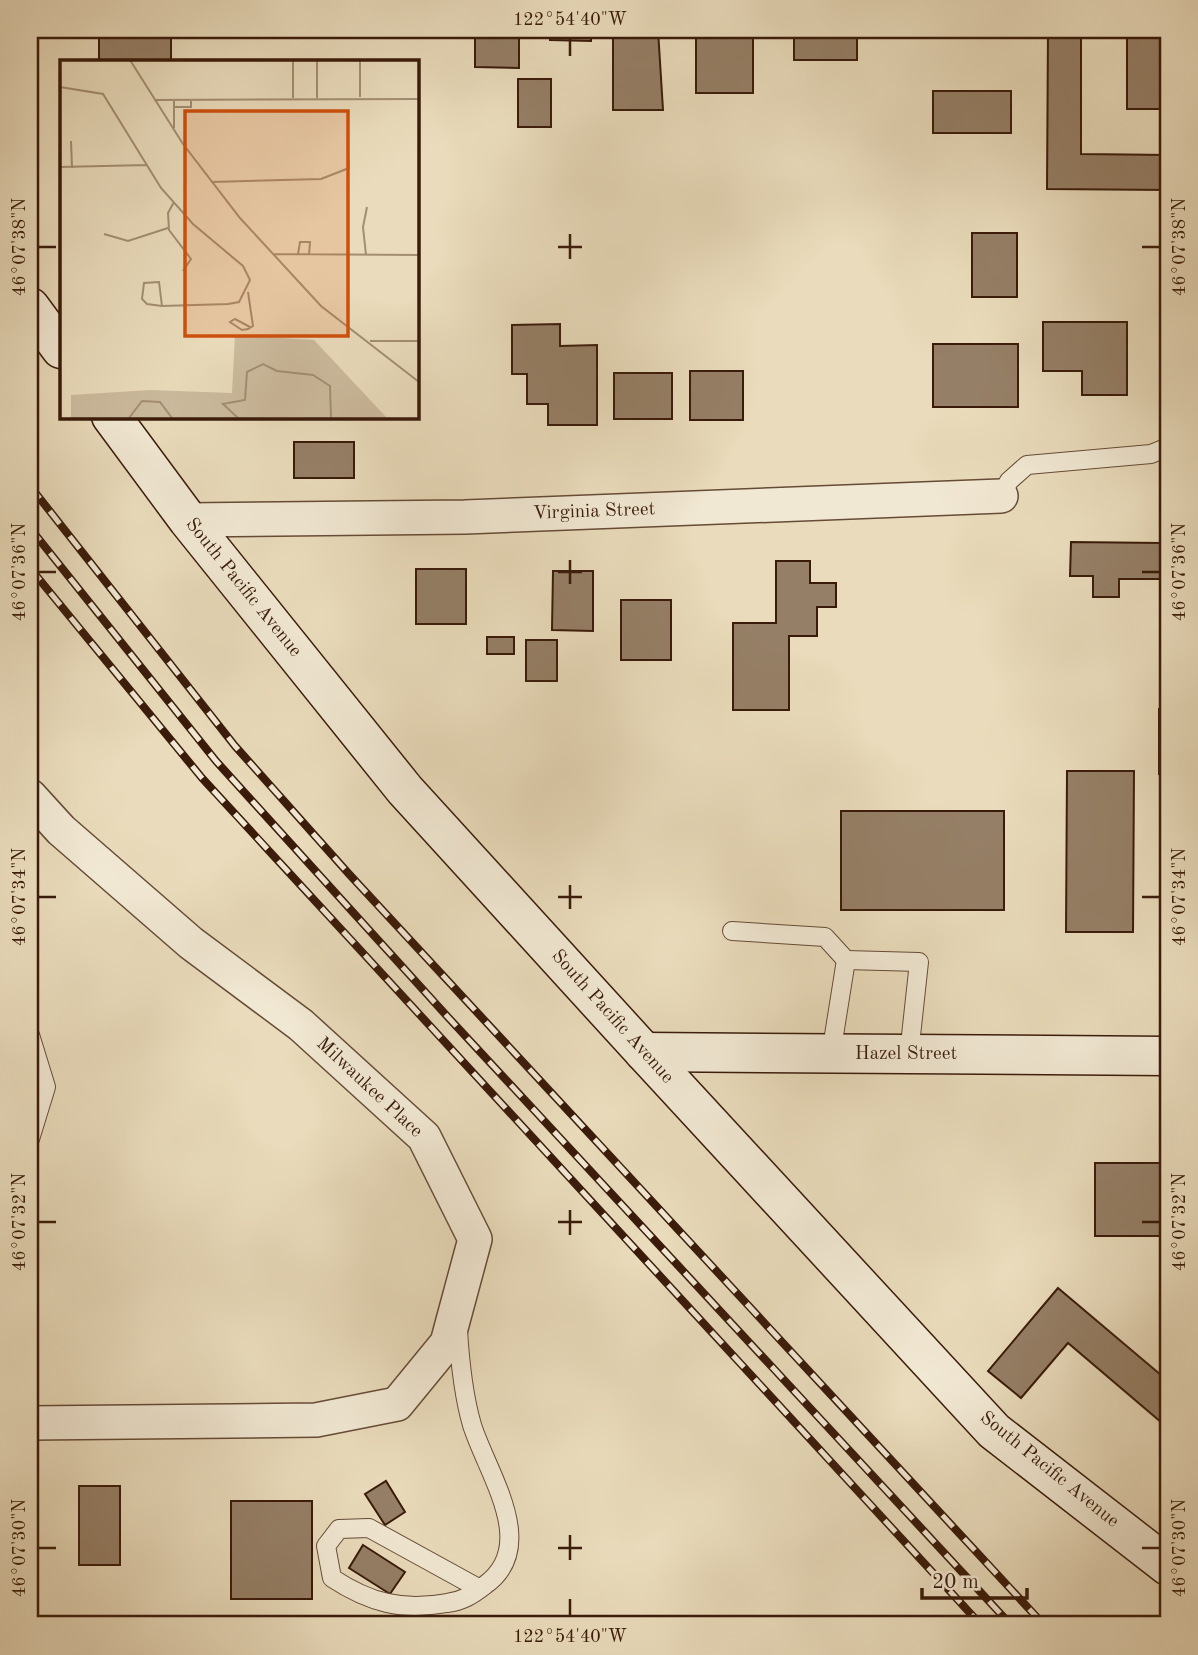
<svg xmlns="http://www.w3.org/2000/svg" width="1198" height="1655" viewBox="0 0 1198 1655" font-family="'Old Standard TT',serif">
<style>
.building{fill:#957f66;stroke:#3a1b0a;stroke-width:2}
.lines{fill:none;stroke-linecap:round;stroke-linejoin:round}
.lane-casing{stroke:#664b36;stroke-width:20}
.street-casing{stroke:#664b36;stroke-width:36}
.secondary-casing{stroke:#3a1b0a;stroke-width:41}
.lane{stroke:#f1e8d3;stroke-width:18}
.street{stroke:#f1e8d3;stroke-width:33}
.secondary{stroke:#f1e8d3;stroke-width:38}
.rail-casing{stroke:#3a1b0a;stroke-width:8}
.rail{stroke:#f1e8d3;stroke-width:5;stroke-dasharray:16;stroke-linecap:butt}
.ticks{fill:none;stroke:#3a1b0a;stroke-width:2.5}
.labels{text-anchor:middle;dominant-baseline:central;stroke-width:5;stroke-linejoin:round;paint-order:stroke}
.street-label{font-size:19px;fill:#3a1b0a;stroke:#f1e8d3}
.inset-road{fill:none;stroke:#a38e74;stroke-width:2}
.view{fill:#ce500c;fill-opacity:0.15;stroke:#ce500c;stroke-width:3.5}
.inset-edge{fill:none;stroke:#3a1b0a;stroke-width:3.5}
.neatline{fill:none;stroke:#3a1b0a;stroke-width:2.5}
.ticks-label{font-size:18px;text-anchor:middle;fill:#3a1b0a}
</style>
<rect width="100%" height="100%" fill="#e9dbbb"/>
<filter id="stains"><feTurbulence type="fractalNoise" baseFrequency=".00286" numOctaves="4"/><feColorMatrix values="0 0 0 0 .2 0 0 0 0 .09 0 0 0 0 .02 0 0 0 .5 -.17"/></filter>
<radialGradient id="worn" r=".72"><stop offset=".6" stop-color="#630" stop-opacity="0"/><stop offset="1" stop-color="#630" stop-opacity=".3"/></radialGradient>
<g class="building">
<rect x="99" y="30" width="72" height="31"/>
<path d="M 475,30 L 519,30 L 519,68 L 475,67 Z"/>
<path d="M 550,30 L 591,30 L 591,41 L 550,40 Z"/>
<path d="M 613,30 L 658,30 L 663,110 L 613,110 Z"/>
<path d="M 716,30 L 753,30 L 753,93 L 696,93 L 696,34 L 716,34 Z"/>
<rect x="794" y="30" width="63" height="30"/>
<path d="M 1048,30 L 1081,30 L 1081,154 L 1168,155 L 1168,190 L 1047,189 Z"/>
<rect x="1127" y="30" width="41" height="79"/>
<rect x="518" y="79" width="33" height="48"/>
<rect x="933" y="91" width="78" height="42"/>
<rect x="972" y="233" width="45" height="64"/>
<path d="M 1043,322 L 1127,322 L 1127,395 L 1082,395 L 1082,371 L 1043,371 Z"/>
<path d="M 560,324 L 560,346 L 597,345 L 597,425 L 548,425 L 548,404 L 527,404 L 527,374 L 512,374 L 512,325 Z"/>
<rect x="933" y="344" width="85" height="63"/>
<rect x="690" y="371" width="53" height="49"/>
<rect x="614" y="373" width="58" height="46"/>
<rect x="294" y="442" width="60" height="36"/>
<path d="M 1071,542 L 1161,543 L 1161,579 L 1119,579 L 1119,597 L 1093,597 L 1093,576 L 1070,576 Z"/>
<path d="M 776,561 L 810,561 L 810,583 L 836,583 L 836,607 L 817,607 L 817,636 L 789,636 L 789,710 L 733,710 L 733,623 L 776,623 Z"/>
<rect x="416" y="569" width="50" height="55"/>
<path d="M 553,571 L 593,571 L 593,631 L 552,630 Z"/>
<rect x="621" y="600" width="50" height="60"/>
<rect x="487" y="637" width="27" height="17"/>
<rect x="526" y="640" width="31" height="41"/>
<rect x="1159" y="709" width="9" height="65"/>
<path d="M 1067,771 L 1134,771 L 1133,932 L 1066,932 Z"/>
<rect x="841" y="811" width="163" height="99"/>
<rect x="1095" y="1163" width="73" height="73"/>
<path d="M 1058,1288 L 1168,1381 L 1168,1428 L 1068,1343 L 1021,1398 L 988,1371 Z"/>
<path d="M 386,1481 L 405,1512 L 385,1525 L 365,1494 Z"/>
<rect x="79" y="1486" width="41" height="79"/>
<rect x="231" y="1501" width="81" height="98"/>
<path d="M 363,1545 L 405,1572 L 390,1594 L 349,1568 Z"/>
</g>
<g class="lines">
<g class="lane-casing">
<g id="lane">
<path d="M 1001,496 L 1009,481 L 1027,465 L 1151,454 L 1168,447"/>
<path d="M 732,931 L 825,937 L 846,960"/>
<path d="M 30,1035 L 46,1087 L 30,1139"/>
<path d="M 831,1054 L 846,960 L 919,962 L 909,1054"/>
<path d="M 458,1330 C 460,1363 463,1394 472,1425 C 487,1473 540,1546 485,1585 C 472,1595 463,1601 447,1603 C 402,1611 370,1603 332,1578 L 326,1546 L 339,1529 L 369,1528 L 480,1589"/>
</g>
</g>
<g class="street-casing">
<g id="street">
<path d="M 188,520 L 465,517 L 1001,496"/>
<path d="M 30,796 L 61,830 L 191,943 L 301,1025 L 424,1137 L 475,1239 L 447,1343 L 397,1404 L 316,1420 L 30,1423"/>
</g>
</g>
<g class="secondary-casing">
<g id="secondary">
<path d="M 30,307 L 61,349"/>
<path d="M 111,416 L 188,520 L 405,790 L 644,1052 L 994,1431 L 1168,1566"/>
<path d="M 644,1052 L 1168,1056"/>
</g>
</g>
<use href="#lane" class="lane"/>
<use href="#street" class="street"/>
<use href="#secondary" class="secondary"/>
<g class="rail-casing">
<g id="rail">
<path d="M 30,486 L 235,746 L 349,874 L 1044,1625"/>
<path d="M 30,528 L 216,761 L 446,1015 L 1011,1625"/>
<path d="M 30,568 L 202,778 L 981,1625"/>
</g>
</g>
<use href="#rail" class="rail"/>
</g>
<path class="ticks" d="M 570,38 L 570,56M 570,234 L 570,259M 38,247 L 56,247M 558,247 L 582,247M 1142,247 L 1160,247M 570,560 L 570,584M 38,572 L 56,572M 558,572 L 582,572M 1142,572 L 1160,572M 570,885 L 570,909M 38,897 L 56,897M 558,897 L 582,897M 1142,897 L 1160,897M 570,1210 L 570,1235M 38,1222 L 56,1222M 558,1222 L 582,1222M 1142,1222 L 1160,1222M 570,1535 L 570,1560M 38,1548 L 56,1548M 558,1548 L 582,1548M 1142,1548 L 1160,1548M 570,1599 L 570,1616"/>
<g class="labels">
<g class="street-label">
<text transform="translate(594 512) rotate(-2)">Virginia Street</text>
<text transform="translate(243 588) rotate(51)">South Pacific Avenue</text>
<text transform="translate(612 1017) rotate(48)">South Pacific Avenue</text>
<text x="906" y="1054">Hazel Street</text>
<text transform="translate(369 1088) rotate(43)">Milwaukee Place</text>
<text transform="translate(1049 1470) rotate(39)">South Pacific Avenue</text>
</g>
</g>
<g transform="translate(60 60)">
<rect width="359" height="359" fill="#e9dbbb"/>
<path d="M 175,275 L 254,280 L 327,358 L 11,358 L 11,335 L 90,330 L 172,333 Z" fill="#cbba9d"/>
<path class="inset-road" d="M 70,0 L 123,84 L 180,158 L 261,246 L 359,322M 300,0 L 300,37M 0,27 L 43,34 L 101,128 L 133,164 L 183,206 L 190,220 L 179,242 L 168,244 L 102,246 L 87,244 L 82,239 L 84,223 L 99,222 L 102,246M 233,38 L 233,0M 257,38 L 257,0M 114,39 L 114,68M 94,40 L 359,39M 114,47 L 131,47 L 131,39M 11,81 L 12,108M 0,107 L 87,105M 151,122 L 261,119 L 289,108 L 288,94M 114,142 L 108,153 L 109,170 L 131,199 L 123,211M 44,174 L 68,181 L 108,168M 213,194 L 359,195M 238,194 L 240,182 L 250,182 L 249,195M 306,195 L 303,167 L 307,147M 188,232 L 193,266 L 188,269 L 182,270 L 170,262 L 175,259 L 190,267M 310,281 L 359,281M 69,358 L 82,341 L 100,342 L 112,358M 178,358 L 163,344 L 185,340 L 187,312 L 203,304 L 217,311 L 253,315 L 270,326 L 271,358"/>
<path class="view" d="M 125,51 L 288,51 L 288,276 L 125,276 Z"/>
<rect width="359" height="359" class="inset-edge"/>
</g>
<rect width="1198" height="1655" fill="none" stroke="#e9dbbb" stroke-width="77"/>
<path d="M922 1588v10h105v-10" fill="none" stroke="#3a1b0a" stroke-width="3.5"/>
<text x="932" y="1588" font-size="21" fill="#3a1b0a" stroke="#f1e8d3" stroke-width="5" paint-order="stroke">20 m</text>
<rect x="38" y="38" width="1122" height="1578" class="neatline"/>
<g class="ticks-label">
<text x="570" y="25">122°54'40"W</text>
<text transform="translate(19 247) rotate(-90)" y="6">46°07'38"N</text>
<text transform="translate(1179 247) rotate(-90)" y="6">46°07'38"N</text>
<text transform="translate(19 572) rotate(-90)" y="6">46°07'36"N</text>
<text transform="translate(1179 572) rotate(-90)" y="6">46°07'36"N</text>
<text transform="translate(19 897) rotate(-90)" y="6">46°07'34"N</text>
<text transform="translate(1179 897) rotate(-90)" y="6">46°07'34"N</text>
<text transform="translate(19 1222) rotate(-90)" y="6">46°07'32"N</text>
<text transform="translate(1179 1222) rotate(-90)" y="6">46°07'32"N</text>
<text transform="translate(19 1548) rotate(-90)" y="6">46°07'30"N</text>
<text transform="translate(1179 1548) rotate(-90)" y="6">46°07'30"N</text>
<text x="570" y="1642">122°54'40"W</text>
</g>
<rect width="100%" height="100%" filter="url(#stains)"/>
<rect width="100%" height="100%" fill="url(#worn)"/>
</svg>
